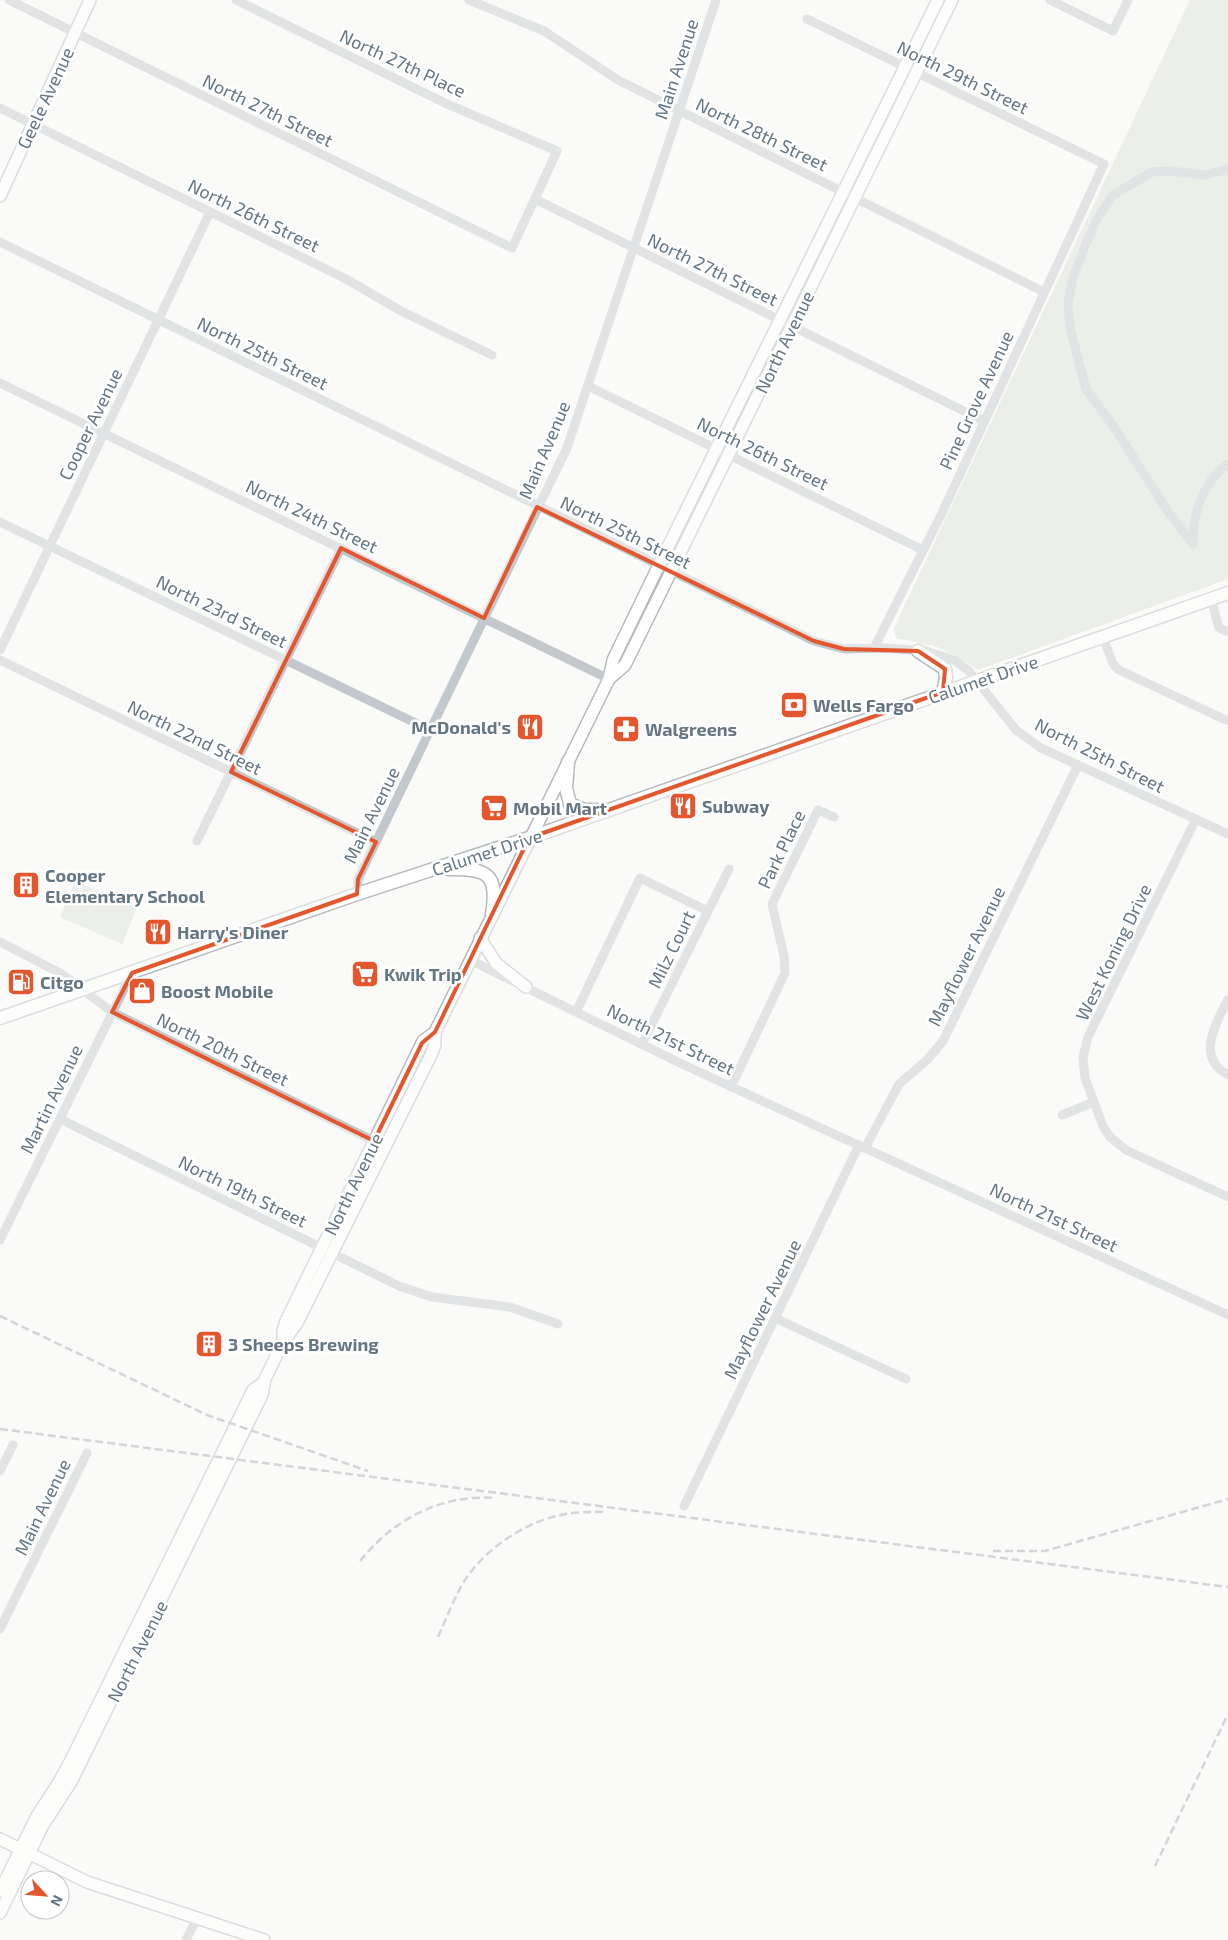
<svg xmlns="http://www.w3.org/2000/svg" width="1228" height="1940" viewBox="0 0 1228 1940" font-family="'Exo 2',sans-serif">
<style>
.green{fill:#dadfd7}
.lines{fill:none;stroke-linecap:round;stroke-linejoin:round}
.secondary-casing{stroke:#b3babf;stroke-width:14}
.primary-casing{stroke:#b5babe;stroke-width:15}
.street{stroke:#c3c8cc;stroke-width:9}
.secondary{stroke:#fff;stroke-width:11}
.primary{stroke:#fff;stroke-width:12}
.rail{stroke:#a2aab0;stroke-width:2.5;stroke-dasharray:8 4;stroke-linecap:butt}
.marked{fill:none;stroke:#e4572e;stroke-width:4;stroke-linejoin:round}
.labels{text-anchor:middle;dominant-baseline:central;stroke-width:5;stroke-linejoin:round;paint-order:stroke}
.street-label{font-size:18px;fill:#657683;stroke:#fff}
.poi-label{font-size:18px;font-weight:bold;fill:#657683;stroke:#fff;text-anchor:start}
</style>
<rect width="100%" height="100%" fill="#fafaf8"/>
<g class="green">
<path d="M 1190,0 L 1228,0 L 1228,579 L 978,670 L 954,655 L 935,646 L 896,638 L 894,628 Z"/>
<path d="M 75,881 L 137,908 L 122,944 L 60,917 Z"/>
</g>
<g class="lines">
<g class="secondary-casing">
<g id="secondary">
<path d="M 0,196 L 90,0"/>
<path d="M 609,679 L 625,665 L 952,0"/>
<path d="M 480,938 L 496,963 L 526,987"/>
<path d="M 283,1342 L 283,1331 L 286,1321 L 408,1072 L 423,1041 L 435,1032 L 609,679 L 613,660 L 659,565 L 938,0"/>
<path d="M 0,1839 L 87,1882 L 264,1940"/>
<path d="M 0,1891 L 37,1816 L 59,1782 L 71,1760 L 253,1390 L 263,1383"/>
<path d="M 0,1913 L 43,1825 L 71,1782 L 262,1395 L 265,1379 L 283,1342 L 297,1323 L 431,1055 L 435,1045 L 435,1032"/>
</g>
</g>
<g class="primary-casing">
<g id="primary">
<path d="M 918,651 L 945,669 L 946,678 L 943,692"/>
<path d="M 568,762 L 566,788 L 570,804 L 584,810 L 600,810"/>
<path d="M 448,869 C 486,868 499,873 492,914"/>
<path d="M 0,1018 L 357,894 L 529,838 L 1228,593"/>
</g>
</g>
<g class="street">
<path d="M 9,0 L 512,248 L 557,151 L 447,104 L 236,0"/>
<path d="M 469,0 L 544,31 L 618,80 L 1044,292"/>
<path d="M 1050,0 L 1113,31 L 1128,0"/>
<path d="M 807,19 L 1104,164 L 942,513 L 874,648"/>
<path d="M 0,108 L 346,279 L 401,311 L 492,355"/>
<path d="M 535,199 L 984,421"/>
<path d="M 0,242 L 814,641 L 844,649 L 886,648 L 926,651 L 954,660 L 969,671 L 1016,730 L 1041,748 L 1228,834"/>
<path d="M 0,383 L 609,679"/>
<path d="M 588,386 L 923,550"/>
<path d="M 0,522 L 430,730"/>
<path d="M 1193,543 C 1193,514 1202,482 1228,464"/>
<path d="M 1193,544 L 1169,513 L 1114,427 L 1086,389 L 1070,328 L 1068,304 L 1073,278 L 1087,241 L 1097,219 L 1113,195 L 1152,172 L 1170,171 L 1205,175 L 1228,169"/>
<path d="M 1211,599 L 1219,628 L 1228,632"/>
<path d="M 1103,637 L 1113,664 L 1119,670 L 1228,721"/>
<path d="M 0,650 L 210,212"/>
<path d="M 0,660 L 376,842"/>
<path d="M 1196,819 L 1088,1037 L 1083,1057 L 1085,1078 L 1103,1126 L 1110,1137 L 1126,1150 L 1228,1197"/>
<path d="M 197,841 L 341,548"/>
<path d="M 357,894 L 358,879 L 567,448 L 716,0"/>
<path d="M 0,942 L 62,974 L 112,1012 L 378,1143"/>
<path d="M 470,960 L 684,1065 L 1228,1315"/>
<path d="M 1228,999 C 1216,1024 1195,1057 1228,1075"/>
<path d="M 576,1012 L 640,878 L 708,911"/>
<path d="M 642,1044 L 729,869"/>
<path d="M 731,1087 L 785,973 L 784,956 L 772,904 L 818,810 L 834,817"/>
<path d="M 1062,1115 L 1094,1102"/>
<path d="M 60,1119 L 399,1286 L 432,1297 L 510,1307 L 558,1324"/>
<path d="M 865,1148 L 899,1084 L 927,1060 L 943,1041 L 1078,765"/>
<path d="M 0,1240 L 132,973"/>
<path d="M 775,1318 L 906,1379"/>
<path d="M 0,1471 L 13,1445"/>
<path d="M 684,1506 L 859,1145"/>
<path d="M 0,1629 L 87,1453"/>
<path d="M 186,1940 L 197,1918"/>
</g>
<use href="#secondary" class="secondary"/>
<use href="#primary" class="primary"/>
<g class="rail">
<path d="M 0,1316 L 207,1415 L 368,1471"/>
<path d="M 0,1429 L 1228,1587"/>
<path d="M 993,1551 L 1045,1551 L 1228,1499"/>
<path d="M 360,1561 C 393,1520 440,1494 494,1498"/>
<path d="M 438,1637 C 446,1619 453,1601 462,1585 C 481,1552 520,1525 556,1516 C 572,1512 589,1512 605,1512"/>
<path d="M 1155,1866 L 1228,1714"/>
</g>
</g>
<path d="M0 0H1228V1940H0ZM 537,507 L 814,641 L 844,649 L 918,651 L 945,669 L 943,692 L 529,838 L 435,1032 L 422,1043 L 374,1141 L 112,1012 L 132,973 L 357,894 L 358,879 L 376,842 L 231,772 L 341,548 L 484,618 Z" fill="#fafaf8" fill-opacity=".55" fill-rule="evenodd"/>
<path class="marked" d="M 537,507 L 814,641 L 844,649 L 918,651 L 945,669 L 943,692 L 529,838 L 435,1032 L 422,1043 L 374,1141 L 112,1012 L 132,973 L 357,894 L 358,879 L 376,842 L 231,772 L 341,548 L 484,618 Z"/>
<defs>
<g id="bank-square" transform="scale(1.4375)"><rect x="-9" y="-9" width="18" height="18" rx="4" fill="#e4572e" stroke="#fff"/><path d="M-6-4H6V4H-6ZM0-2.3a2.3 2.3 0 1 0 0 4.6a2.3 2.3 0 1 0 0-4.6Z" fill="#fff"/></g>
<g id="restaurant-square" transform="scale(1.4375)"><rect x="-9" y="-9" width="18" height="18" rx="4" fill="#e4572e" stroke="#fff"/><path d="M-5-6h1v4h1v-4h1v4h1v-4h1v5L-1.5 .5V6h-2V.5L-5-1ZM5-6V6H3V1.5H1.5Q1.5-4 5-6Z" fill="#fff"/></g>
<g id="pharmacy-square" transform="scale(1.4375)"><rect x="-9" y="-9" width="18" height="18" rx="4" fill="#e4572e" stroke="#fff"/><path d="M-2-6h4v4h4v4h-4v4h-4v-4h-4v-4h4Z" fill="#fff"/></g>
<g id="supermarket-square" transform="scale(1.4375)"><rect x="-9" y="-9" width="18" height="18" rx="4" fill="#e4572e" stroke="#fff"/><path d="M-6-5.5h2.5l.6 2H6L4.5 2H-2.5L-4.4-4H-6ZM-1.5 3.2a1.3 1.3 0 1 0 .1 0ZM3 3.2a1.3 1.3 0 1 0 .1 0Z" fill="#fff"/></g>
<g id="building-square" transform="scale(1.4375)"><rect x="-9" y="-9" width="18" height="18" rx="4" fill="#e4572e" stroke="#fff"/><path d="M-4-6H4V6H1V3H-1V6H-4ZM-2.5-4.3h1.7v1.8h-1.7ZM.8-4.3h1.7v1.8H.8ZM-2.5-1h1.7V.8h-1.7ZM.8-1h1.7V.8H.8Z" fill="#fff"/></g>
<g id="fuel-square" transform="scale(1.4375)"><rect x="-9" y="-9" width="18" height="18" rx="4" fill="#e4572e" stroke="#fff"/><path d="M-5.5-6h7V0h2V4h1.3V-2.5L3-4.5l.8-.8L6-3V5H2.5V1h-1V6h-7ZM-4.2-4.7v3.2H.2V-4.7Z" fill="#fff"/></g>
<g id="shop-square" transform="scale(1.4375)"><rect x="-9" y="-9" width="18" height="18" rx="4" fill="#e4572e" stroke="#fff"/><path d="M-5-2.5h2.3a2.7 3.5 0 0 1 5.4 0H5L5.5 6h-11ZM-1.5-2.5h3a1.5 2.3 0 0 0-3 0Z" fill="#fff"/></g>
</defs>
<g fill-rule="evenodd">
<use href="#bank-square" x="794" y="705"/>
<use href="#restaurant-square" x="530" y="727"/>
<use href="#pharmacy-square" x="626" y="729"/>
<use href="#restaurant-square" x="683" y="806"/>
<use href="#supermarket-square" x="494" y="808"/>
<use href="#building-square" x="26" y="885"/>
<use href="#restaurant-square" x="158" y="932"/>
<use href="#supermarket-square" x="365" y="974"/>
<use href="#fuel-square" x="21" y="982"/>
<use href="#shop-square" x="142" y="991"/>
<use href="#building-square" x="209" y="1344"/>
</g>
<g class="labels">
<g class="street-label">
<text transform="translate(403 63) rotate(25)">North 27th Place</text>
<text transform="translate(676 69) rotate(-72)">Main Avenue</text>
<text transform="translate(963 77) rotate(26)">North 29th Street</text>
<text transform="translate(45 98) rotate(-65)">Geele Avenue</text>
<text transform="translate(268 110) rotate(26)">North 27th Street</text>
<text transform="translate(762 134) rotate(26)">North 28th Street</text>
<text transform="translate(254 215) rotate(26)">North 26th Street</text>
<text transform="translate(713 269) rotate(26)">North 27th Street</text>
<text transform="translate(784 342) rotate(-64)">North Avenue</text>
<text transform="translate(263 353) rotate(26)">North 25th Street</text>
<text transform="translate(976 400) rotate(-65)">Pine Grove Avenue</text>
<text transform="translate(90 424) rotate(-64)">Cooper Avenue</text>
<text transform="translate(544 450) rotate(-67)">Main Avenue</text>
<text transform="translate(763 453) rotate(26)">North 26th Street</text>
<text transform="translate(312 516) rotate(26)">North 24th Street</text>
<text transform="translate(626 532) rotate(26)">North 25th Street</text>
<text transform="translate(222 611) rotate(26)">North 23rd Street</text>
<text transform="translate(983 679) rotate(-19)">Calumet Drive</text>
<text transform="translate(195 737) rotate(26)">North 22nd Street</text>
<text transform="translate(1100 755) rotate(27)">North 25th Street</text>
<text transform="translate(371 815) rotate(-64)">Main Avenue</text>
<text transform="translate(781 849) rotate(-64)">Park Place</text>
<text transform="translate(487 852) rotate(-18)">Calumet Drive</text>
<text transform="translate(671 949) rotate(-64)">Milz Court</text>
<text transform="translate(1113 952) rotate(-64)">West Koning Drive</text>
<text transform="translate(966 956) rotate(-64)">Mayflower Avenue</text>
<text transform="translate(671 1039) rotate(26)">North 21st Street</text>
<text transform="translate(223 1049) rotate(26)">North 20th Street</text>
<text transform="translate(51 1099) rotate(-64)">Martin Avenue</text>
<text transform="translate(353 1184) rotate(-64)">North Avenue</text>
<text transform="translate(243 1191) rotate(26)">North 19th Street</text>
<text transform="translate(1054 1217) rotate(25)">North 21st Street</text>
<text transform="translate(762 1309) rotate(-64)">Mayflower Avenue</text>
<text transform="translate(42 1507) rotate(-64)">Main Avenue</text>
<text transform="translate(137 1651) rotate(-63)">North Avenue</text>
</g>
<g class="poi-label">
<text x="813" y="705">Wells Fargo</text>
<text x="511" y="727" text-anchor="end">McDonald's</text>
<text x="645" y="729">Walgreens</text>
<text x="702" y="806">Subway</text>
<text x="513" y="808">Mobil Mart</text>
<text x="45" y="875">Cooper<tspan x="45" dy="21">Elementary School</tspan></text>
<text x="177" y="932">Harry's Diner</text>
<text x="384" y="974">Kwik Trip</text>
<text x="40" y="982">Citgo</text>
<text x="161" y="991">Boost Mobile</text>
<text x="228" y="1344">3 Sheeps Brewing</text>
</g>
</g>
<g transform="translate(45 1895) rotate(116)"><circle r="24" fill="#ffffff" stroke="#c1c8cd"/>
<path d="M0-4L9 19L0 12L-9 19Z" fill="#e4572e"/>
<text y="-8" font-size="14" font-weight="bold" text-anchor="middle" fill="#657683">N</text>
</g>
</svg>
